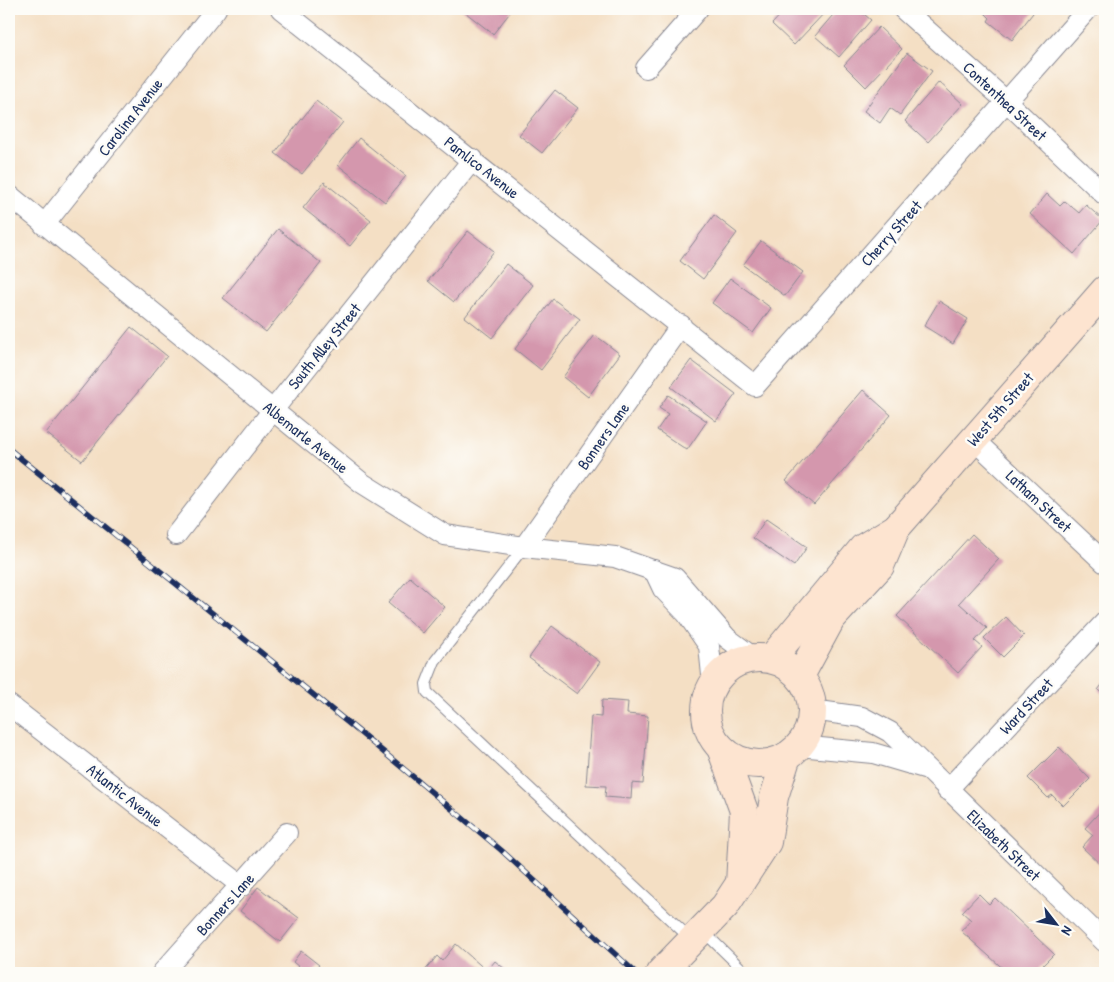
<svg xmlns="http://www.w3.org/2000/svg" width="1114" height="982" viewBox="0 0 1114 982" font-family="'Patrick Hand',sans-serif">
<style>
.building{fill:#d497ad}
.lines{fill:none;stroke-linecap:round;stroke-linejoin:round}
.service-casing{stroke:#888791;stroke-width:12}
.minor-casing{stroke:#888791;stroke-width:22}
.secondary-casing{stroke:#888791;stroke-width:30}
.service{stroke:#fff;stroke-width:10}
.minor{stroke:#fff;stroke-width:20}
.secondary{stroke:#fde4d0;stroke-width:28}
.rail-casing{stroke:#1b2f5e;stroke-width:5.5}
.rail{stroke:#fdfcf7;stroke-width:4;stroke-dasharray:11;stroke-linecap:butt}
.labels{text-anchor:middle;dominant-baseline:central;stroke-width:5;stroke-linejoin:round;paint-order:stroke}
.street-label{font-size:16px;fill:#1b2f5e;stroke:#fdfcf7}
</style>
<rect width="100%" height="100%" fill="#fdfcf7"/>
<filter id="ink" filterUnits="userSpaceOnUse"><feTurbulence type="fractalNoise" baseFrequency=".02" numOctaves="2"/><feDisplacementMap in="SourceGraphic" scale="10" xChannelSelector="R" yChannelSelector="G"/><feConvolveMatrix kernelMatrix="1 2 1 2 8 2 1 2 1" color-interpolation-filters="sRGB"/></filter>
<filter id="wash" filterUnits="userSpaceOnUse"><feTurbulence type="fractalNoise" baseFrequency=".0096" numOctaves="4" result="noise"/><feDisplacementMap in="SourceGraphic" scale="20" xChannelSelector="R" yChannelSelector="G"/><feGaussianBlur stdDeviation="1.12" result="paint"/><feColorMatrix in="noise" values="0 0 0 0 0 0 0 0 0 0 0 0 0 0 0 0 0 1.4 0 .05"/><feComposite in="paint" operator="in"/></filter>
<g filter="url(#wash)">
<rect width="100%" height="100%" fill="#f4dfc4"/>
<g id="blocks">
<g class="building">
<path d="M 461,9 L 513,9 L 493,34 Z"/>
<path d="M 786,9 L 828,9 L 794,45 L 772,24 Z"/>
<path d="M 838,9 L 858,9 L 871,20 L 839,57 L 815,36 Z"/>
<path d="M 981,9 L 1036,9 L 1012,40 L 988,21 L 990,18 Z"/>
<path d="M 879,27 L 902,49 L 866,87 L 844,65 Z"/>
<path d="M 907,53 L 932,71 L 900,115 L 890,108 L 880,123 L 864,111 Z"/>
<path d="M 939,82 L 963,104 L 928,142 L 905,121 Z"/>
<path d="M 555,90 L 578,108 L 542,153 L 519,135 Z"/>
<path d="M 316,101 L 343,122 L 302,174 L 275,153 Z"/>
<path d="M 359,138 L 406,176 L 385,202 L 338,165 Z"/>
<path d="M 324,182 L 371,220 L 350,246 L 303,208 Z"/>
<path d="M 1047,194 L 1060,206 L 1065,201 L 1079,213 L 1086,205 L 1103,220 L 1074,254 L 1030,214 Z"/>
<path d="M 714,215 L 737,233 L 703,279 L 680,261 Z"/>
<path d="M 278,229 L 321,263 L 266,332 L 223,298 Z"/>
<path d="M 468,231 L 494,251 L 454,302 L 428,281 Z"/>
<path d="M 761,241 L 803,272 L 785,296 L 743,265 Z"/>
<path d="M 506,264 L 533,285 L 492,338 L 465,317 Z"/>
<path d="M 730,278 L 771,308 L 753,333 L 712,303 Z"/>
<path d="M 553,299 L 580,319 L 541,370 L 515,349 Z"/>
<path d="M 939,301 L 968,319 L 953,344 L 924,326 Z"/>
<path d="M 131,327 L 167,356 L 82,461 L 46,433 Z"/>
<path d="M 595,335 L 620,354 L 588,397 L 563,377 Z"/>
<path d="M 691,360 L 736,394 L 716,421 L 671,387 Z"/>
<path d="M 863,390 L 891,415 L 814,505 L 786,481 Z"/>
<path d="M 668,395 L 707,421 L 687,450 L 657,430 L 668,414 L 659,408 Z"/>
<path d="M 766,519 L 807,547 L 794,566 L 753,538 Z"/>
<path d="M 972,534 L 999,559 L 959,603 L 987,628 L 975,641 L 982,647 L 958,673 L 897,616 Z"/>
<path d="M 410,577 L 445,607 L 423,633 L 388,603 Z"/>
<path d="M 1006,617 L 1024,636 L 1003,657 L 984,638 Z"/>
<path d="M 552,626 L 600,662 L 577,694 L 529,658 Z"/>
<path d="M 1105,681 L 1105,696 L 1098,690 Z"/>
<path d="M 602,700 L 628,702 L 627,714 L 648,716 L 643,784 L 632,783 L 631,799 L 605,797 L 606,786 L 586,785 L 591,716 L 601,717 Z"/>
<path d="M 1059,747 L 1090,779 L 1063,806 L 1052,795 L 1048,798 L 1028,778 Z"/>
<path d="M 1105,806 L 1105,863 L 1102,866 L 1082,847 L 1093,835 L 1085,828 Z"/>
<path d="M 258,887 L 299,918 L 280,942 L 240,911 Z"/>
<path d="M 979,894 L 989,904 L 995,898 L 1054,954 L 1036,972 L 1037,973 L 1008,973 L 961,931 L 971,920 L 962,912 Z"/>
<path d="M 456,944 L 487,971 L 495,961 L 510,973 L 424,972 L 437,956 L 442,961 Z"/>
<path d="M 301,951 L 319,965 L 313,973 L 306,973 L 293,962 Z"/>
</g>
</g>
</g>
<g filter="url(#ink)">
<use href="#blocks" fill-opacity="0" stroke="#888791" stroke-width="1"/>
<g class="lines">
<g class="service-casing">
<g id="service">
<path d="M 524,547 L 435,661 L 426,684 L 427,692 L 691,939"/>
<path d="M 703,931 L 746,973"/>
</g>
</g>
<g class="minor-casing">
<g id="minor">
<path d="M 281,9 L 755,386 L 1088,9"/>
<path d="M 903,9 L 1007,102 L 1105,195"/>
<path d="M 646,68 L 698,9"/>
<path d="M 9,195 L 362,483 L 445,535 L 524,547 L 615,557 L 675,578 L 727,638 L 754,658"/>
<path d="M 44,225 L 216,9"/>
<path d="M 973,439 L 1105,563"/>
<path d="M 176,535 L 273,410 L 473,159"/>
<path d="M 524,547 L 681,325"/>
<path d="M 654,570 L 663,589 L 687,614 L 709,646 L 713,685"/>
<path d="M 9,705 L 242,886"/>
<path d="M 812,710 L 862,717 L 890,732 L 1105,942"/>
<path d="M 799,746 L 873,753 L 924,768"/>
<path d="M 947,790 L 1105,622"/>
<path d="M 162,973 L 287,833"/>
</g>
</g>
<g class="secondary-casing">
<g id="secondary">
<circle cx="759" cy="711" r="53"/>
<path d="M 771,659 L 863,548 L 896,528 L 1105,290"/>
<path d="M 800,676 L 831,619 L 880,566 L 896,528"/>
<path d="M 721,748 L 744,811 L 740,884"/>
<path d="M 660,973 L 725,906 L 767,842 L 774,797 L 787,756"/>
</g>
</g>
<use href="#service" class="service"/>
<use href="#minor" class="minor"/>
<use href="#secondary" class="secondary"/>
<g class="rail-casing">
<path id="rail" d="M 9,449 L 357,730 L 501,850 L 636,973"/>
</g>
<use href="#rail" class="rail"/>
</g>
</g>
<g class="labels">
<g class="street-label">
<text transform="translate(1005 101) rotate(43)">Contenthea Street</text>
<text transform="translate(130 117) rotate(-52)">Carolina Avenue</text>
<text transform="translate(482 167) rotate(38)">Pamlico Avenue</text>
<text transform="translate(891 233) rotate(-48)">Cherry Street</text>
<text transform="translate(324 346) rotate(-51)">South Alley Street</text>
<text transform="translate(1000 409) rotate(-49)">West 5th Street</text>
<text transform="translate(603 436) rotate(-55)">Bonners Lane</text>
<text transform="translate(306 437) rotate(39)">Albemarle Avenue</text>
<text transform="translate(1039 501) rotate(43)">Latham Street</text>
<text transform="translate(1026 706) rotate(-47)">Ward Street</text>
<text transform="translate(125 795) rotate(38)">Atlantic Avenue</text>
<text transform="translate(1004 845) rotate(44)">Elizabeth Street</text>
<text transform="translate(225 904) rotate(-48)">Bonners Lane</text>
</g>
</g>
<rect width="1114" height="982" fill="none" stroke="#fdfcf7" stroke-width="30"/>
<g transform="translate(1056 924) rotate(121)" stroke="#fdfcf7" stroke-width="4" paint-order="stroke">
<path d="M0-4L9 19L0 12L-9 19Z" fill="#1b2f5e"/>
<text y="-8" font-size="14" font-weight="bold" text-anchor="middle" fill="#1b2f5e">N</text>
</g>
</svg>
